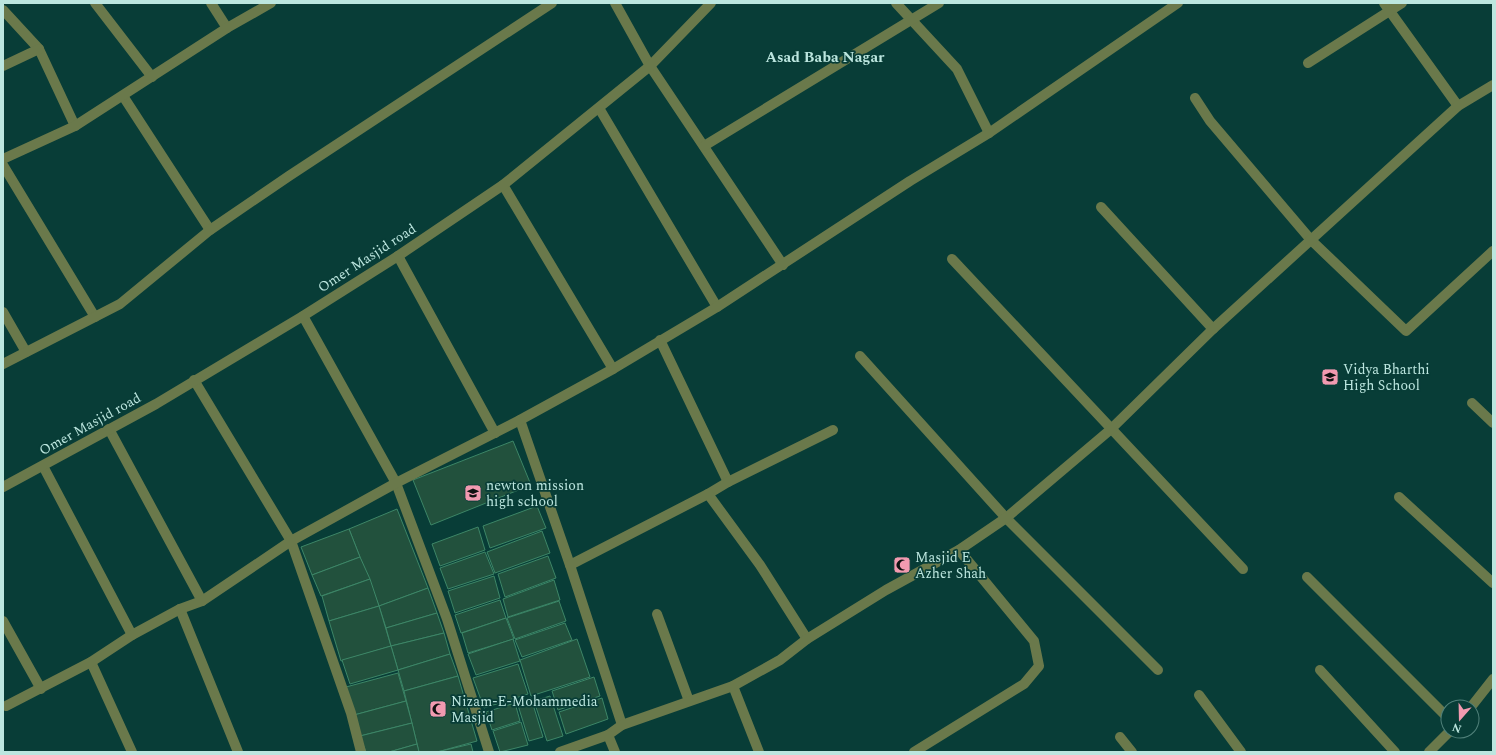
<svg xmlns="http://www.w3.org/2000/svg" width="1496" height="755" viewBox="0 0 1496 755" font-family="Spectral,serif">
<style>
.building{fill:#22513d;stroke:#3d8667}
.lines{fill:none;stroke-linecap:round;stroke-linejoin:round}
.minor{stroke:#6a794b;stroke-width:10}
.labels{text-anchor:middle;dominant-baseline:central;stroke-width:3.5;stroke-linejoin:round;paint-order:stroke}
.street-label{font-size:14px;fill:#bce6df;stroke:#083d37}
.poi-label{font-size:14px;fill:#bce6df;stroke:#083d37;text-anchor:start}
.neighbourhood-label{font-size:15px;font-weight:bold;fill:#bce6df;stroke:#083d37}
</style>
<rect width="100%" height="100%" fill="#083d37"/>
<g class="building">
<path d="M 513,441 L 531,485 L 431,525 L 413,480 Z"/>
<path d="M 537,506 L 546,528 L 490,548 L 483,526 Z"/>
<path d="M 397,509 L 428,588 L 379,606 L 349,529 Z"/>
<path d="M 478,527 L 485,550 L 440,566 L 432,544 Z"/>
<path d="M 349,529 L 360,557 L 312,575 L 301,547 Z"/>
<path d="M 542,531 L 550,553 L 495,573 L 487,552 Z"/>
<path d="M 485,552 L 494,574 L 448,589 L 440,568 Z"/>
<path d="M 548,556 L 556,578 L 505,597 L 498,574 Z"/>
<path d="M 360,557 L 370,579 L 321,596 L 312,575 Z"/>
<path d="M 494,576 L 500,598 L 455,613 L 448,591 Z"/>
<path d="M 370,579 L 379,606 L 329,621 L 322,596 Z"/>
<path d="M 554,580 L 560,600 L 508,617 L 503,599 Z"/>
<path d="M 428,588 L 437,613 L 386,628 L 379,606 Z"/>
<path d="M 500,600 L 506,618 L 461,633 L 455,615 Z"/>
<path d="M 559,601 L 566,621 L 515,639 L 507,618 Z"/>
<path d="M 379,606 L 391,646 L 341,661 L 329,621 Z"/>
<path d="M 437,613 L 444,633 L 391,646 L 386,628 Z"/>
<path d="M 506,618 L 514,639 L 468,653 L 462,633 Z"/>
<path d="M 565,623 L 572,640 L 522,657 L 515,640 Z"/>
<path d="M 444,633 L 450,654 L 398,670 L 391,646 Z"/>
<path d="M 513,639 L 520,661 L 476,675 L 468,654 Z"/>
<path d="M 577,639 L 590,677 L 531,696 L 520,660 Z"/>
<path d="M 391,646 L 398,670 L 350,684 L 342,660 Z"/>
<path d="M 450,654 L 458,676 L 404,691 L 398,670 Z"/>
<path d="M 518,664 L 528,694 L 484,708 L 473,678 Z"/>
<path d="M 398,673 L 406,701 L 354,715 L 346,687 Z"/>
<path d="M 458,676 L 477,741 L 437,752 L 419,752 L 404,691 Z"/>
<path d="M 594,677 L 600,696 L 558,710 L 552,691 Z"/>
<path d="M 550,696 L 563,736 L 547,741 L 534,701 Z"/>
<path d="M 531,698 L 543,737 L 529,741 L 517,702 Z"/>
<path d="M 602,698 L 608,719 L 566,734 L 559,712 Z"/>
<path d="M 406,701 L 412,723 L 360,736 L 354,715 Z"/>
<path d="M 515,703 L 520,721 L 492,730 L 486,712 Z"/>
<path d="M 521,722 L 528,745 L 500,752 L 493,731 Z"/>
<path d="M 412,723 L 417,744 L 389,752 L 366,752 L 360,736 Z"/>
<path d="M 417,744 L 419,752 L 389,752 Z"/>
<path d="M 471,744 L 473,752 L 437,752 Z"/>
</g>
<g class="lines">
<g class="minor">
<path d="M 95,3 L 152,77"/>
<path d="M 211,3 L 227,28"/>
<path d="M 615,3 L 650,66 L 783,265"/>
<path d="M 896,3 L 957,69 L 989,133"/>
<path d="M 1384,3 L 1458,106"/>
<path d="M 3,10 L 39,49 L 75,126"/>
<path d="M 1308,63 L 1402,3"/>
<path d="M 3,66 L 39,49"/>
<path d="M 123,96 L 210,230"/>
<path d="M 1195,98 L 1210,121 L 1311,240 L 1406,331 L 1493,251"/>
<path d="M 599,108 L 717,307"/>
<path d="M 704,146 L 939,3"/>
<path d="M 3,159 L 75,126 L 227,28 L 271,3"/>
<path d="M 3,165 L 95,317"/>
<path d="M 503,185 L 613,369"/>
<path d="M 1101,207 L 1213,329"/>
<path d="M 398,256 L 495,433"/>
<path d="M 952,259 L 1243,569"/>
<path d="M 3,312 L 26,352"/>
<path d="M 303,316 L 396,483 L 447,619 L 489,752"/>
<path d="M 660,340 L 728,482"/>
<path d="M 860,356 L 1006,518 L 1158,670"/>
<path d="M 3,364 L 120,304 L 210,230 L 289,176 L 552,3"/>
<path d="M 194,380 L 291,541 L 351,713 L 361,752"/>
<path d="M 1472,403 L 1493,423"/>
<path d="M 520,420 L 570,565"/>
<path d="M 109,429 L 202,601"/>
<path d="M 43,466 L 132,635"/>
<path d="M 3,487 L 156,404 L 303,316 L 398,256 L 503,185 L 650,66 L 711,3"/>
<path d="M 708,494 L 728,482 L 833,430"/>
<path d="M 1399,497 L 1493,583"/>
<path d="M 1307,577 L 1448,718"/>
<path d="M 180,609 L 238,752"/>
<path d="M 657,614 L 689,701"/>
<path d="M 3,621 L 41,689"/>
<path d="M 91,662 L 132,752"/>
<path d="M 1320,670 L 1395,752"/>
<path d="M 733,686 L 759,752"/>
<path d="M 1199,695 L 1241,752"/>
<path d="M 6,706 L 91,662 L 132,635 L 180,609 L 202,601 L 291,541 L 396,483 L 520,420 L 613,369 L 717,307 L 910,181 L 989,133 L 1178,3"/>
<path d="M 1471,707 L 1493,679"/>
<path d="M 622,725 L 570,565 L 708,494 L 760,565 L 807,639"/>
<path d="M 608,735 L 622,725 L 733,686 L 780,660 L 807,639 L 886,590 L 959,550 L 1006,518 L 1110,430 L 1213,329 L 1458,106 L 1493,85"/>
<path d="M 1120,737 L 1132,752"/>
<path d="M 560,752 L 608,735 L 615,752"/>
<path d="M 914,752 L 1024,684 L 1039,666 L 1034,641 L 959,550"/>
<path d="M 1429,752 L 1450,731"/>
</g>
</g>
<defs>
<g id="school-square" transform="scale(0.9)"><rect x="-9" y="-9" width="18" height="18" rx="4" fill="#f29ab0" stroke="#083d37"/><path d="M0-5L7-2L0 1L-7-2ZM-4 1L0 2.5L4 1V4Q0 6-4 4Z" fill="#111"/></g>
<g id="mosque-square" transform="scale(0.9)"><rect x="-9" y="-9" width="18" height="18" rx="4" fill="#f29ab0" stroke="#083d37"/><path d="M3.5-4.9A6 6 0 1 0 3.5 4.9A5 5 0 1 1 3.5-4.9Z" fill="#111"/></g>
</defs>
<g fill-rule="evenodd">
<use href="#school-square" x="1330" y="377"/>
<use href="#school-square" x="473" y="493"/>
<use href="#mosque-square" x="902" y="565"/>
<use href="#mosque-square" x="438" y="709"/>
</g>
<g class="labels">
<g class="street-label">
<text transform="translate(367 258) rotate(-33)">Omer Masjid road</text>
<text transform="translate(90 424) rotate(-29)">Omer Masjid road</text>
</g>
<g class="poi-label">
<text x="1343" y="369">Vidya Bharthi<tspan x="1343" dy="16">High School</tspan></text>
<text x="486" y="485">newton mission<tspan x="486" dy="16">high school</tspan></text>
<text x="915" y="557">Masjid E<tspan x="915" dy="16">Azher Shah</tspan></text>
<text x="451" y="701">Nizam-E-Mohammedia<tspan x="451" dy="16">Masjid</tspan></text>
</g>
<g class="neighbourhood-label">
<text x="825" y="57">Asad Baba Nagar</text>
</g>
</g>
<rect width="1496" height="755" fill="none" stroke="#bce6df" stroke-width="8"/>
<g transform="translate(1460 719) rotate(200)"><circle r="19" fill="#083d37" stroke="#50817a"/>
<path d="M0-3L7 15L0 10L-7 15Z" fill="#f29ab0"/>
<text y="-6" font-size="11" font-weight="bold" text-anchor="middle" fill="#bce6df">N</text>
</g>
</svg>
